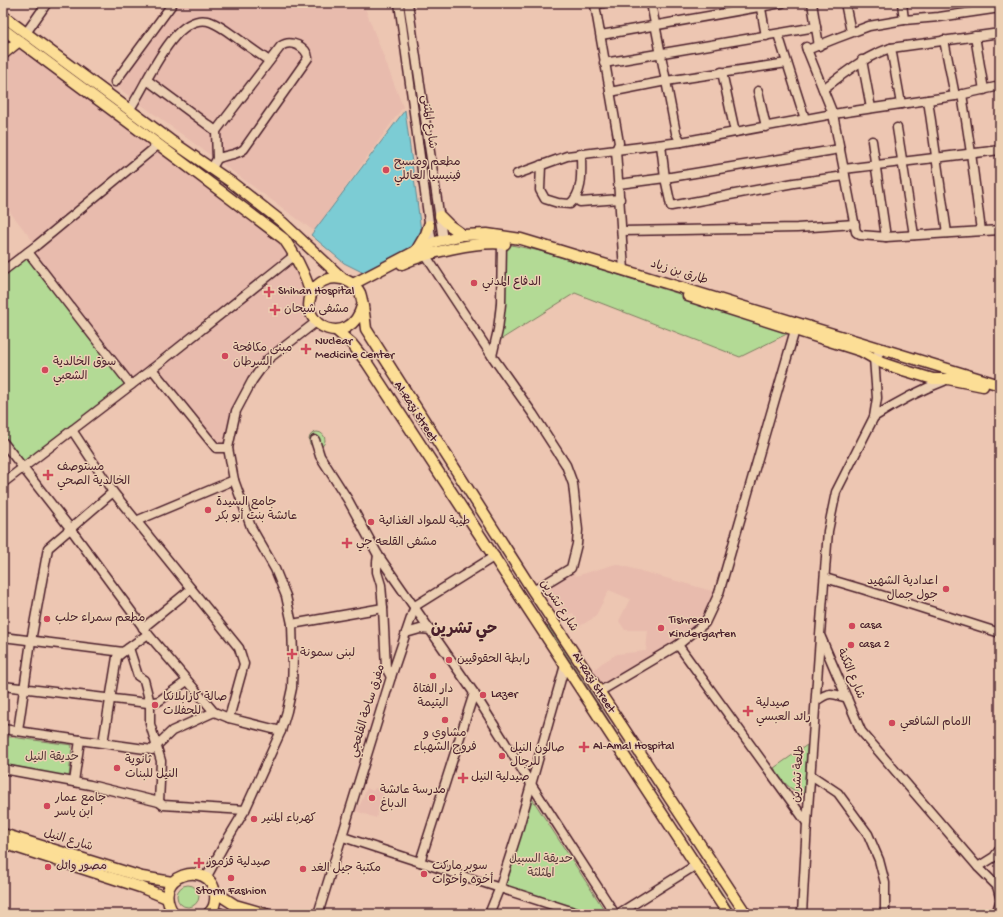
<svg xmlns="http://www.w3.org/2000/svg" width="1003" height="917" viewBox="0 0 1003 917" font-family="'Gochi Hand','Playpen Sans Arabic',sans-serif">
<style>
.built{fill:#e8bbad}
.green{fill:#b3da95;stroke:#7e7c60}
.water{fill:#7bccd4;stroke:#678790}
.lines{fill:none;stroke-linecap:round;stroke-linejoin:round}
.minor-casing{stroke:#4a1f2b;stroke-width:11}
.major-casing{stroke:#4a1f2b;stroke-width:13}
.minor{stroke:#eccfb3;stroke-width:8}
.major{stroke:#fcde96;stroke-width:10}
.poi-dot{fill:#d1495b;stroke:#eccfb3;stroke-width:1.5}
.labels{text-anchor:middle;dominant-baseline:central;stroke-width:3;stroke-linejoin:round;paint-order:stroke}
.street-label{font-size:12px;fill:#4a1f2b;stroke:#eccfb3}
.poi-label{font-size:12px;fill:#4a1f2b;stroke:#eccfb3;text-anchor:start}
.park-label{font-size:12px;fill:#5a3b3b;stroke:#eccfb3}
.district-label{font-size:16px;font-weight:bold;fill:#4a1f2b;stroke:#eccfb3}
</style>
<rect width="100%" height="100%" fill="#edc6b2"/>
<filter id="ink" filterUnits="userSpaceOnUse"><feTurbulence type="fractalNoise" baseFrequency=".025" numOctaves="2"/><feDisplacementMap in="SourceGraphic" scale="8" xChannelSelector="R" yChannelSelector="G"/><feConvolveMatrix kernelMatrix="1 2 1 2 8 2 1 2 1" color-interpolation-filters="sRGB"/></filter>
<g filter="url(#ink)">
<g class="built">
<path d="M 179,3 L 363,3 L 403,107 L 314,231 L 117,87 Z"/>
<path d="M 3,39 L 158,145 L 284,239 L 295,255 L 316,322 L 267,360 L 236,411 L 228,448 L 216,448 L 152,369 L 131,385 L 28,252 L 36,245 L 3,203 Z"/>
<path d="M 616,564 L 719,593 L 705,623 L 679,645 L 599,692 L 588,675 L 602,663 L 617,654 L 646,651 L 648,630 L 625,630 L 619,621 L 630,599 L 609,590 L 595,617 L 580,626 L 573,613 L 551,619 L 533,591 L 571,568 L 576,576 Z"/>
<path d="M 367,788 L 373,791 L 375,788 L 384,791 L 376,818 L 353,810 L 354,805 L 360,805 Z"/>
</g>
<g class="green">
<path d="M 502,243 L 540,251 L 580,263 L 795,330 L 740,357 L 575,293 L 492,345 Z"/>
<path d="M 28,252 L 131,385 L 23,467 L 3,442 L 3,271 Z"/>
<circle cx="317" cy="440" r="8"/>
<path d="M 548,626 L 671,817 L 736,914 L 732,914 L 545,629 Z"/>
<path d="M 3,736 L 72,745 L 69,777 L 3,764 Z"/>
<path d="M 807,745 L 804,793 C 789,792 782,779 774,768 Z"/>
<path d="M 531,797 L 607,914 L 590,914 L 506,886 Z"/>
<circle cx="188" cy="896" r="11"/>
</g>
<path class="water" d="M 405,110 L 421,231 L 412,250 L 366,274 L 344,263 L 311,235 Z"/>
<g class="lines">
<g class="minor-casing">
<g id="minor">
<path d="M 399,3 L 432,244"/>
<path d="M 408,3 L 443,240"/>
<path d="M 604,3 L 595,5 L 619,143 L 616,150 L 681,142"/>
<path d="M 651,3 L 676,133 L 681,142 L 833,114 L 955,96 L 1000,86"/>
<path d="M 760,3 L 766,36"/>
<path d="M 812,3 L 819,46"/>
<path d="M 845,3 L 851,32"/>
<path d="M 902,3 L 904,20"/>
<path d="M 26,33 L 47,3"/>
<path d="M 778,34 L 805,119"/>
<path d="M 601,35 L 782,3"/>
<path d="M 975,36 L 984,90"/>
<path d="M 944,40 L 955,96"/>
<path d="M 806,47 L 833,114 L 856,232 L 860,235 L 886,237 L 1000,230"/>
<path d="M 891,48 L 901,104"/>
<path d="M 807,50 L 837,38 L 869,26 L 904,20 L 939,17 L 1000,8"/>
<path d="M 862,60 L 871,108"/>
<path d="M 604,63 L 816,27"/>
<path d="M 722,72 L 735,132"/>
<path d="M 147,80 L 216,131"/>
<path d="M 115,82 L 173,3"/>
<path d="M 823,89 C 845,73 865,56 891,48 L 1000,33"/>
<path d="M 758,91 L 766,127"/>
<path d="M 610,92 L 666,81 L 787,63"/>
<path d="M 962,94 L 971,153 L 981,231"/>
<path d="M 928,100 L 947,233"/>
<path d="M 129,110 C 146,88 174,9 211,22 C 219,25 227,31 234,36 C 246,45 258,53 269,61"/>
<path d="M 897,128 L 914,235"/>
<path d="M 872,141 L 886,237"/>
<path d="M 661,145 L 665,178 L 671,206 L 794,183 L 845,176"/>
<path d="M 541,165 L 540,190 L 545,199 L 558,203 L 570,204 C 584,192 581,171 581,154"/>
<path d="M 212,168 L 217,159 L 216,131 L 219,127 L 281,46 C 291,39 307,47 308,58 L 244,149 C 236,156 226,154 217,159"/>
<path d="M 844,169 L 1000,150"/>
<path d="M 517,174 L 567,156 L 616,150 L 624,270"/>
<path d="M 619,184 L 665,178 L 840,149"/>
<path d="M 576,199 L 580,202 L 620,199"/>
<path d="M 622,231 L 797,228 L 855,224"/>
<path d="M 502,243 L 501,304 L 498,330 L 492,356 L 533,414 L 566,465 L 573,484 L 578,530 L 577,544 L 571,568 L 533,591"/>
<path d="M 28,252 L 131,385"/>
<path d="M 426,256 L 492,356"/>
<path d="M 3,271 L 37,245 L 158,145"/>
<path d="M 883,349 L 874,358 L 877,398 L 874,417 L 836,492 L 828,531 L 820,635 L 861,731 L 978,867 L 997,886 L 1000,897"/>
<path d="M 152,369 L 216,448 L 228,448"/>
<path d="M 874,417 C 896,403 920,390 944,381"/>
<path d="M 72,430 L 113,492 L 239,648 L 244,664 L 229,718"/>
<path d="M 315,440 L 320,456 L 348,500 L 378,555 L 474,693 L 531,784 L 615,914"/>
<path d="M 3,442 L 70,528 L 148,634 L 214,712 L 229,718 L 281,731"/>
<path d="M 3,483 L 152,369 L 295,255"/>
<path d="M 136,521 L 234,480"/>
<path d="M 378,555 L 377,562 L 377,572 L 381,585 L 383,608 L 386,668 L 391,677"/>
<path d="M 825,578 L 862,589 L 1000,633"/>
<path d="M 292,624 L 383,608"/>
<path d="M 143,628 L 191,589"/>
<path d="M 406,633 L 420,629 L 432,630"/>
<path d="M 3,637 L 123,652 L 148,634"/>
<path d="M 678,645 L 807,823"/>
<path d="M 129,648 L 138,676 L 144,680 L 150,703 L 150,724 L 161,761 L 159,802"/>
<path d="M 3,686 L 148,703 L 159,701 L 187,681"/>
<path d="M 599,692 L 678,645 L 705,623 L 719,593 L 795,330"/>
<path d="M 816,701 C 829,691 832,693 847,698"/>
<path d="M 3,729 L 80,740 L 74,782"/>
<path d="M 18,731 L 31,641 L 48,548 L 113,492"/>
<path d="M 80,740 L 152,750 L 172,731 L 214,712"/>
<path d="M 103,743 L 117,657 L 123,652"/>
<path d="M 3,769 L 90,785 L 159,802 L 163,805 L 245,810"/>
<path d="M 811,775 L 838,793 L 868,834 L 879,860 L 885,883 L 885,914"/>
<path d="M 343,837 L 580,914"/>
<path d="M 420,862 L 474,693"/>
<path d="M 978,867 L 994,857 L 1000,849"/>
<path d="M 206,878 L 224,845 L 245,810 L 281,731 L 287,711 L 292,688 L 293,657 L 292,624 L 286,596 L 275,569 L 251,527 L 234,480 L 228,448 L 236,411 L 252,381 L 267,360 L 316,322"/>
<path d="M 318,914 L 391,677 L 415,606 L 495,556"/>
<path d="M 489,914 L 500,887 L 517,834 L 565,665"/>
<path d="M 618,914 L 696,865"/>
<path d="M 802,914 L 807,823 L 820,638"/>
<path d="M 996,914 L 1000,902"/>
</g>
</g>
<g class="major-casing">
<g id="major">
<path d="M 3,16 L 170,140 L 231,182 L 282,222 L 342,278"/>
<path d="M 3,29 L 182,162 L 284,239 C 296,256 305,274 311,294"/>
<path d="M 3,54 L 19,41"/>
<path d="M 440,216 L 449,225 L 463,235"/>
<path d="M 416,251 L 426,234 L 429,225"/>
<path d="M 402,264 C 425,253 480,240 505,244"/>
<path d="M 353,284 L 416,251 L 435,242 L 463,235 L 487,234 L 521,239 L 561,251 L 1000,385"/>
<path d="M 688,296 L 861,351 L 882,363 L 903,370 L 933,379 L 948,379 L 983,386"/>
<path d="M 362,306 C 350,349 299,327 311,295 C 319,273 350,273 360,293 C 363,301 365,320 366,329 L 533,591 L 746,914"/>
<path d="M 337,331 L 352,344 L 367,363 L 728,914"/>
<path d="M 3,834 L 142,877 L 172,882"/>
<path d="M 3,843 L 140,887 L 167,898"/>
<path d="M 215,892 L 235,905 L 266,914"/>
<path d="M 210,912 L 221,914"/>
<path d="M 174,914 C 147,875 211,857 215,894 C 216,902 214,909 208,914"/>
</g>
</g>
<use href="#minor" class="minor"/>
<use href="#major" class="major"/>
</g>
</g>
<g class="poi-dot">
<circle cx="386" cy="170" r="4"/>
<circle cx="474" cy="283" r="4"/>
<path d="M267 286h4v4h4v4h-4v4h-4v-4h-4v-4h4z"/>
<path d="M273 304h4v4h4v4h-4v4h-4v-4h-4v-4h4z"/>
<path d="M304 343h4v4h4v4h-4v4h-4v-4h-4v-4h4z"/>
<circle cx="225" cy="356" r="4"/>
<circle cx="45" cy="370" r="4"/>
<path d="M46 469h4v4h4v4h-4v4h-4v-4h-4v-4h4z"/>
<circle cx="208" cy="510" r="4"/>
<circle cx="371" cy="522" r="4"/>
<path d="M345 537h4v4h4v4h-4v4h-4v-4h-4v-4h4z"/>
<circle cx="946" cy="589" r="4"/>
<circle cx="47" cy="619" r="4"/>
<circle cx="852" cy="626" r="4"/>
<circle cx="661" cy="628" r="4"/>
<circle cx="851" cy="645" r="4"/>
<path d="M290 648h4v4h4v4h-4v4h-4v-4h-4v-4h4z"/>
<circle cx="449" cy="660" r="4"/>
<circle cx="433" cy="676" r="4"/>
<circle cx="483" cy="695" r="4"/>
<circle cx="155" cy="705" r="4"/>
<path d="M746 705h4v4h4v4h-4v4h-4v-4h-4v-4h4z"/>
<circle cx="445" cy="720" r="4"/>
<circle cx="892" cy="723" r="4"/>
<path d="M582 741h4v4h4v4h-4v4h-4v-4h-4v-4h4z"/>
<circle cx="502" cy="756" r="4"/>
<circle cx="117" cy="768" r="4"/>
<path d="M461 772h4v4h4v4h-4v4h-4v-4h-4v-4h4z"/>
<circle cx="372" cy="798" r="4"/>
<circle cx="47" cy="806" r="4"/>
<circle cx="254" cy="819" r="4"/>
<path d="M197 857h4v4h4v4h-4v4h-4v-4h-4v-4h4z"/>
<circle cx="48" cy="867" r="4"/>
<circle cx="303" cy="869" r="4"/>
<circle cx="424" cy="874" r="4"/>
<circle cx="231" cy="878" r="4"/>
</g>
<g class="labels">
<g class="street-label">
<text transform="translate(428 122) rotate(82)">شارع المثنى</text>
<text transform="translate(679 273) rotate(17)">طارق بن زياد</text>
<text transform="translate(415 412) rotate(57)">Al-Razi Street</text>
<text transform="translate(558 606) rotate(57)">شارع تشرين</text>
<text transform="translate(850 674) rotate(67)">شارع الثكنة</text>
<text transform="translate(593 683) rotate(57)">Al-Razi Street</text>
<text transform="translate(368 711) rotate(-73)">مفرق ساحة القلعجي</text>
<text transform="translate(799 774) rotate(-86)">طلعة تشرين</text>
<text transform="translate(68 841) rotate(17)">شارع النيل</text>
</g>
<g class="poi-label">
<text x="394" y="163">مطعم ومسبح<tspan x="394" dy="14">فينيسيا العائلي</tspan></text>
<text x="482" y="283">الدفاع المدني</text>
<text x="278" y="292">Shihan Hospital</text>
<text x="284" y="310">مشفى شيحان</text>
<text x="315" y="342">Nuclear<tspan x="315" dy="14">Medicine Center</tspan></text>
<text x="233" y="349">مبنى مكافحة<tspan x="233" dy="14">السرطان</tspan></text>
<text x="53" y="363">سوق الخالدية<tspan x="53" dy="14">الشعبي</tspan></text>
<text x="57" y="468">مستوصف<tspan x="57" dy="14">الخالدية الصحي</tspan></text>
<text x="216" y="503">جامع السيدة<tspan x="216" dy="14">عائشة بنت أبو بكر</tspan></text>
<text x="379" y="522">طيبة للمواد الغذائية</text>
<text x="356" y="543">مشفى القلعه جي</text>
<text x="938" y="582" text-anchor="end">اعدادية الشهيد<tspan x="938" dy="14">جول جمال</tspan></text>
<text x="55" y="619">مطعم سمراء حلب</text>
<text x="669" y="621">Tishreen<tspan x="669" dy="14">Kindergarten</tspan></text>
<text x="860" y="626">casa</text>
<text x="859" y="645">casa 2</text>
<text x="300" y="654">لبنى سمونة</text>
<text x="457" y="660">رابطة الحقوقيين</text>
<text x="433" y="690" text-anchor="middle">دار الفتاة<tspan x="433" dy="14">اليتيمة</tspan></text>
<text x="491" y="695">Lazer</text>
<text x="163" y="698">صالة كازابلانكا<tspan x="163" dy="14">للحفلات</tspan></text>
<text x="756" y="704">صيدلية<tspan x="756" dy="14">رائد العبسي</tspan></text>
<text x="900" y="723">الامام الشافعي</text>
<text x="445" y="734" text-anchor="middle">مشاوي و<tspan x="445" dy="14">فروج الشهباء</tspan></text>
<text x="593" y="747">Al-Amal Hospital</text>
<text x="510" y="749">صالون النيل<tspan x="510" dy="14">للرجال</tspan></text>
<text x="125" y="761">ثانوية<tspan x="125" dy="14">النيل للبنات</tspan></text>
<text x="471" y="778">صيدلية النيل</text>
<text x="380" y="791">مدرسة عائشة<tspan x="380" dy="14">الدباغ</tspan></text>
<text x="55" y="799">جامع عمار<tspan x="55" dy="14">ابن ياسر</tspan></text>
<text x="262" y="819">كهرباء المنير</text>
<text x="207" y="863">صيدلية قزموز</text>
<text x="56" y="867">مصور وائل</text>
<text x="432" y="867">سوبر ماركت<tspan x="432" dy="14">أخوه وأخوات</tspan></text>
<text x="311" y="869">مكتبة جيل الغد</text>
<text x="231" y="892" text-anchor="middle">Storm Fashion</text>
</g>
<g class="park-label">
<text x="52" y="758">حديقة النيل</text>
<text x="541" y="860">حديقة السبيل<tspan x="541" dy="14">المثلثة</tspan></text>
</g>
<g class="district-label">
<text x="464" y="630">حي تشرين</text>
</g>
</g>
<rect width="1003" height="917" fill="none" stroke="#eccfb3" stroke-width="16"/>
<rect x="8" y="8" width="987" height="901" fill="none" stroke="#4a1f2b" stroke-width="1.5" filter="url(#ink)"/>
</svg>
